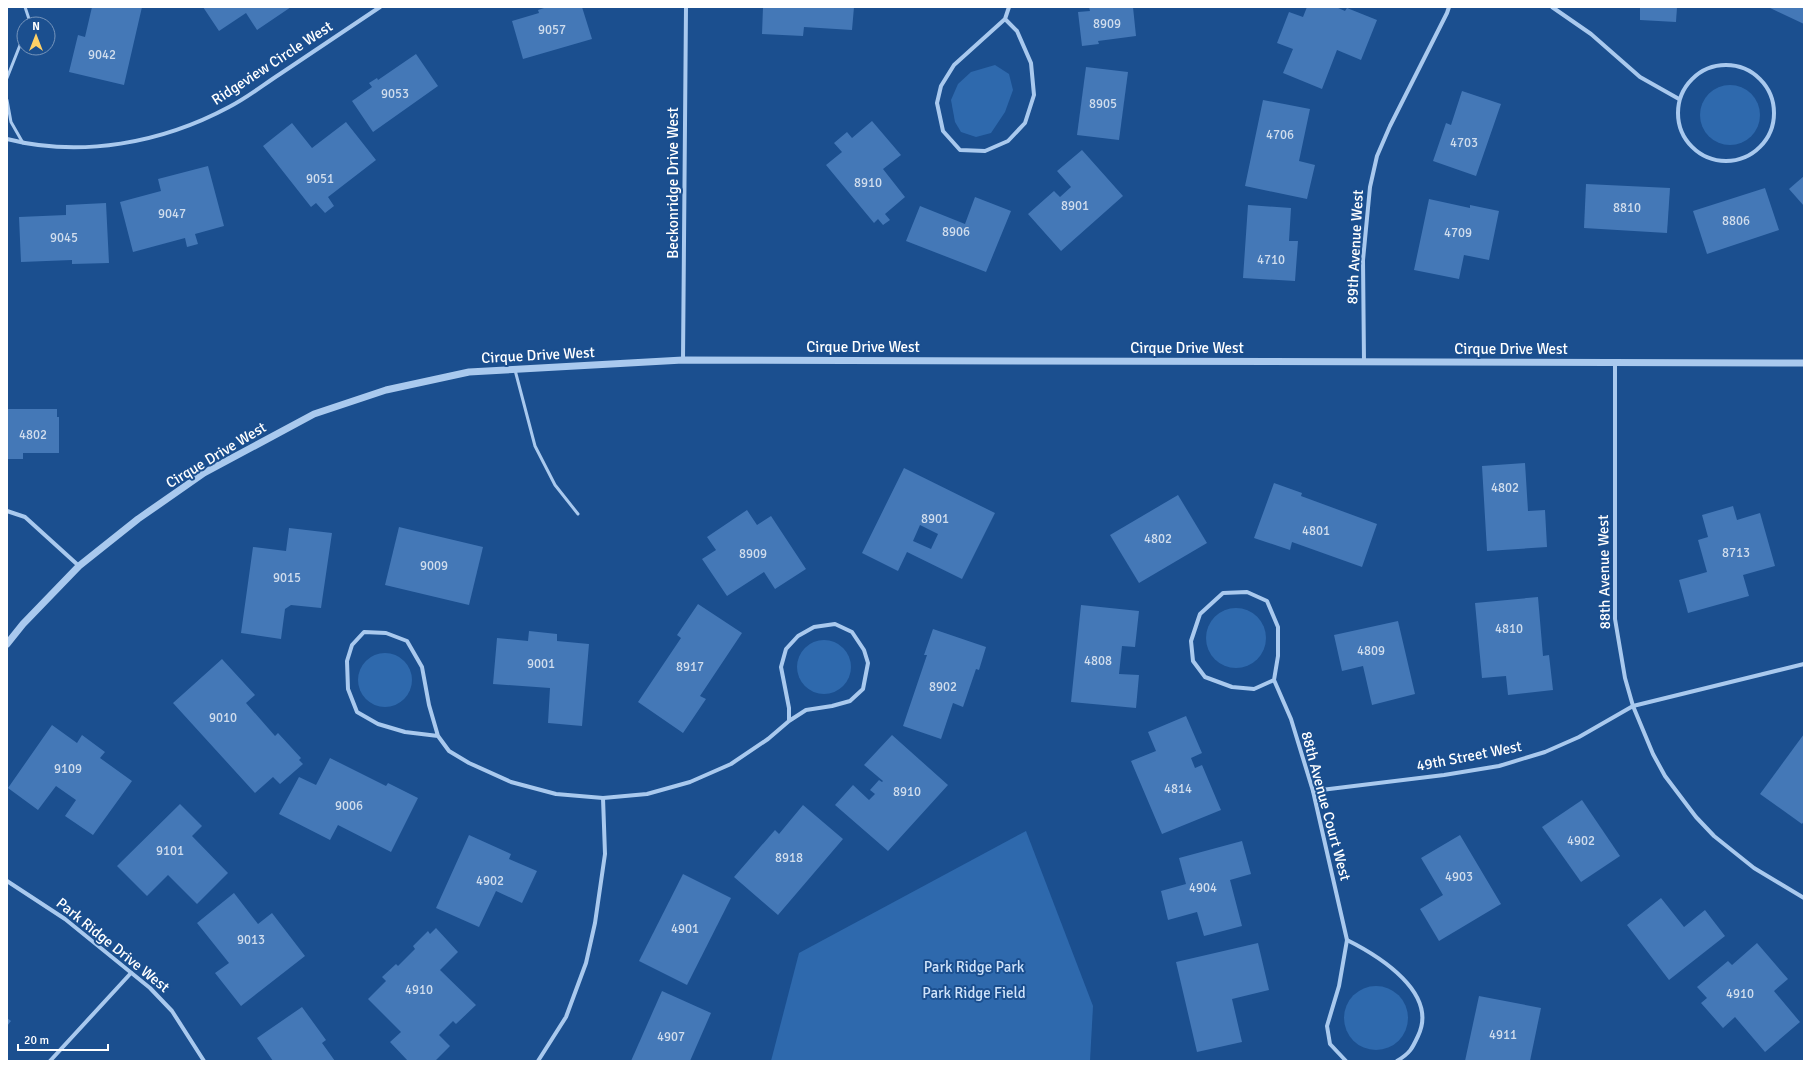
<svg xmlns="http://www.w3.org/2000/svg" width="1811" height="1068" viewBox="0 0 1811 1068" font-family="Signika,sans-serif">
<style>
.green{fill:#2e69ad}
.building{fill:#4478b7;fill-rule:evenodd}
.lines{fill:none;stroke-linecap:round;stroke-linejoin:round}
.service{stroke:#a9c9ee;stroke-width:3}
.minor{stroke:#a9c9ee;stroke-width:4}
.tertiary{stroke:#a9c9ee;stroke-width:7}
.labels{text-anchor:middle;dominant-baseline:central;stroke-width:4;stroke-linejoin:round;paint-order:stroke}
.number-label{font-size:13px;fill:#d0dded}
.street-label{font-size:15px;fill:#fff;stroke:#1b4f8f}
.park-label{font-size:15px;fill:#cfe3fa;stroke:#1b4f8f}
</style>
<rect width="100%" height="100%" fill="#1b4f8f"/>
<g class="green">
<path d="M 995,65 L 1009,74 L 1013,90 L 1005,112 L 991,133 L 976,137 L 961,132 L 955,122 L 951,100 L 958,84 L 971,72 Z"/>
<circle cx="1730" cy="115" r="30"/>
<circle cx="1236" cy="638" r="30"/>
<circle cx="824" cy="667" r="27"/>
<circle cx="385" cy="680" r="27"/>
<path d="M 1026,831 L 1093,1006 L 1090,1061 L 771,1061 L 799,953 Z"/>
<circle cx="1376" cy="1018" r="32"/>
</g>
<g class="building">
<path d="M 92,7 L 142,7 L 124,85 L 69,72 L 78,35 L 85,37 Z"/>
<path d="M 203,7 L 291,7 L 257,30 L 246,13 L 219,31 Z"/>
<path d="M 544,7 L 582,7 L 592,39 L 523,59 L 512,21 L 539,13 L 538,10 L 544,8 Z"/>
<path d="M 763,7 L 854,7 L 852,30 L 804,27 L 803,36 L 762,34 Z"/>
<path d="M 1089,7 L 1133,7 L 1136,36 L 1098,41 L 1099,44 L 1082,46 L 1078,12 L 1090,11 Z"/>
<path d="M 1307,7 L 1336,7 L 1345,11 L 1347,8 L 1377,20 L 1361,60 L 1337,50 L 1322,89 L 1283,73 L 1293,49 L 1277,43 L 1289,12 L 1303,17 Z"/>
<path d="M 1640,7 L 1677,7 L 1676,22 L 1640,20 Z"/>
<path d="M 1768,7 L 1804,7 L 1804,24 Z"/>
<path d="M 416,54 L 438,86 L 373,132 L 352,101 L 372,87 L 369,83 L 377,78 L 378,80 Z"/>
<path d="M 1086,67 L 1128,72 L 1119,140 L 1077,135 Z"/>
<path d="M 1462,91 L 1501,104 L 1476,176 L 1433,161 L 1446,123 L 1451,125 Z"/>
<path d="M 1263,100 L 1310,109 L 1299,161 L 1315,165 L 1307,199 L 1245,186 Z"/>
<path d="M 872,121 L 901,155 L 883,169 L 905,197 L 885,214 L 890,220 L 883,225 L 878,219 L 874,223 L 826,165 L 842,152 L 834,143 L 847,132 L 852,138 Z"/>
<path d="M 346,122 L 376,160 L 328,197 L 334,206 L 325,213 L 316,203 L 311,207 L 263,146 L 292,123 L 312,148 Z"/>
<path d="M 1082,150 L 1123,196 L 1061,251 L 1028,214 L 1054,191 L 1060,197 L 1071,187 L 1057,171 Z"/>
<path d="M 208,166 L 224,226 L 195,234 L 198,244 L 187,247 L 185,238 L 133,252 L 120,202 L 161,191 L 158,179 Z"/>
<path d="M 1804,176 L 1804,206 L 1789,189 Z"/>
<path d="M 1586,184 L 1670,188 L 1667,233 L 1584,228 Z"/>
<path d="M 1765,188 L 1779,230 L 1707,254 L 1693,211 Z"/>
<path d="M 975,197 L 1011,211 L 986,272 L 906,241 L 920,206 L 965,224 Z"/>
<path d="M 1429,199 L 1470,208 L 1470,205 L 1499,211 L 1489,260 L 1464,255 L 1459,279 L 1414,270 Z"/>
<path d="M 106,203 L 109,263 L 72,264 L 72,260 L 21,262 L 19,217 L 66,215 L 66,205 Z"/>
<path d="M 1248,205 L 1291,208 L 1289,241 L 1298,241 L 1295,281 L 1243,278 Z"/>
<path d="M 7,409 L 57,409 L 57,417 L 59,417 L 59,453 L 23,453 L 23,459 L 7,459 Z"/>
<path d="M 1525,463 L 1528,511 L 1545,510 L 1547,547 L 1487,551 L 1482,466 Z"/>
<path d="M 904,468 L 995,513 L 962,579 L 907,552 L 898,571 L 862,553 ZM 920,525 L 938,534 L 931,549 L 913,541 Z"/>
<path d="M 1274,483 L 1302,493 L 1301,496 L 1377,524 L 1362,567 L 1292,542 L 1290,550 L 1254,538 Z"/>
<path d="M 1178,495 L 1207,543 L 1139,583 L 1110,535 Z"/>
<path d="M 1733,506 L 1737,520 L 1760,513 L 1775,566 L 1743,575 L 1749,596 L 1688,613 L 1679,580 L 1707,572 L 1698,540 L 1708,537 L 1702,515 Z"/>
<path d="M 747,510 L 757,525 L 771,516 L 806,569 L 775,589 L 764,572 L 727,596 L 702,559 L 716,550 L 707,537 Z"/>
<path d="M 399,527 L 483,547 L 469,605 L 385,585 Z"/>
<path d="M 289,528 L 332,533 L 321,608 L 291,605 L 285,609 L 281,639 L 241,633 L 253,547 L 286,551 Z"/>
<path d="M 1538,597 L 1543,656 L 1549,655 L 1553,690 L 1508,695 L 1506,676 L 1482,678 L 1475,603 Z"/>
<path d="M 698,604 L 742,633 L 700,696 L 706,699 L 683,733 L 638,702 L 681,638 L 677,635 Z"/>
<path d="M 1081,605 L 1139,611 L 1135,647 L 1122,646 L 1119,674 L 1139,675 L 1136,708 L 1071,702 Z"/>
<path d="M 1398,621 L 1415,694 L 1372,705 L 1363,666 L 1342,671 L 1334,635 Z"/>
<path d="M 933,629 L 986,647 L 979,670 L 976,669 L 963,707 L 953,703 L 941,739 L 903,726 L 927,655 L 924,655 Z"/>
<path d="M 529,631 L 557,634 L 557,641 L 589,644 L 582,726 L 548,723 L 550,688 L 493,684 L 497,638 L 528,641 Z"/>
<path d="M 222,659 L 255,695 L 246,703 L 275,736 L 278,733 L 301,758 L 299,760 L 303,764 L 280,784 L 273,777 L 255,793 L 173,703 Z"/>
<path d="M 1186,716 L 1202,753 L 1191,758 L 1195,768 L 1202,765 L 1221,810 L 1162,834 L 1131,761 L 1156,751 L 1148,732 Z"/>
<path d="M 52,725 L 77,743 L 82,735 L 105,752 L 100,758 L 132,781 L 93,835 L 65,816 L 76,800 L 56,786 L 38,810 L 8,788 Z"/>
<path d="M 1804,734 L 1804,821 L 1802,824 L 1760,794 Z"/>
<path d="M 892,735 L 948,785 L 888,851 L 835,805 L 853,785 L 869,800 L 875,794 L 870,790 L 879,780 L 882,782 L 883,781 L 864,765 Z"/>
<path d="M 330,758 L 386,786 L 388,783 L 418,798 L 391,852 L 338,825 L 330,840 L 279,814 L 299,777 L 316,785 Z"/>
<path d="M 1582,800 L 1620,856 L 1581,882 L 1542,827 Z"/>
<path d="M 180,804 L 202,826 L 192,836 L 228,873 L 197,904 L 168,875 L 147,896 L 117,866 Z"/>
<path d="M 803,805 L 843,839 L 778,915 L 734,877 L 775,830 L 779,834 Z"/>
<path d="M 469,835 L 511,854 L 509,859 L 537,871 L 522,903 L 496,891 L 479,927 L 436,908 Z"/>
<path d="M 1460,835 L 1501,904 L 1439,941 L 1420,909 L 1443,895 L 1421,858 Z"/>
<path d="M 1242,841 L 1251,874 L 1230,880 L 1242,926 L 1204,936 L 1197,912 L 1168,920 L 1161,891 L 1186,884 L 1179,858 Z"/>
<path d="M 683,874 L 731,898 L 687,985 L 639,961 Z"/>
<path d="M 234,893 L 258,924 L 272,913 L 305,956 L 241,1006 L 215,973 L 229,963 L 197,923 Z"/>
<path d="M 1661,898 L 1684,927 L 1705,910 L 1725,936 L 1669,980 L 1627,925 Z"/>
<path d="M 436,928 L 458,952 L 440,970 L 476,1005 L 456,1024 L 453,1021 L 439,1035 L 450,1046 L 435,1061 L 408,1061 L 390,1042 L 401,1032 L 368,999 L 386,981 L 382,977 L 396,964 L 398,966 L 415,949 L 413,946 L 428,931 L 430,934 Z"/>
<path d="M 1258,943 L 1269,990 L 1232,999 L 1242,1042 L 1197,1052 L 1176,962 Z"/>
<path d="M 1757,943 L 1788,979 L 1774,991 L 1800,1022 L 1765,1052 L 1735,1017 L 1723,1028 L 1701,1003 L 1707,998 L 1697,987 L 1728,961 L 1732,965 Z"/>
<path d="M 662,991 L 711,1013 L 690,1061 L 631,1061 Z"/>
<path d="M 1479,996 L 1541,1008 L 1530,1061 L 1465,1061 Z"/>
<path d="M 302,1007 L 326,1040 L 322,1043 L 335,1061 L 273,1061 L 257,1038 Z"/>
<path d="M 7,1018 L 11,1021 L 7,1026 Z"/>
</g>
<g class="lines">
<g class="service">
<path d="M 25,7 L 29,19 L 28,24"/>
<path d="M 7,78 L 24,35"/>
<path d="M 7,100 L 11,122 L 23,143"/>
<path d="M 515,370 L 535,446 L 555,485 L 578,514"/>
</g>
<g class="minor">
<path d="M 1552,7 L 1591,34 L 1640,77 L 1679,99"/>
<path d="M 1005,19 L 1017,31 L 1031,63 L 1034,95 L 1025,123 L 1008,141 L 985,151 L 960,150 L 943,131 L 937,103 L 941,86 L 954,65 L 1005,19 L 1009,7"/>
<circle cx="1726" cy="113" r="48"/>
<path d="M 7,139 C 81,158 162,143 229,107 C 247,98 263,85 280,74 C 313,52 347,29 380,7"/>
<path d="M 683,360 L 686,7"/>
<path d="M 1364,362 L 1363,260 L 1370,187 L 1377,156 L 1390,126 L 1447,13 L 1449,7"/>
<path d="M 1615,363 L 1615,619 L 1625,678 L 1633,706 L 1653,754 L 1665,776 L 1696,817 L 1714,836 L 1754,868 L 1804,898"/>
<path d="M 7,511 L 25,517 L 79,566"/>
<path d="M 1274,680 L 1254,689 L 1232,687 L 1205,677 L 1193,661 L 1191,641 L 1200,614 L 1223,593 L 1247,592 L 1267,601 L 1278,627 L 1278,656 L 1274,680 L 1291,719 L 1313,791 L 1347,940 L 1339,986 L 1327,1026 L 1330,1044 L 1346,1061"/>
<path d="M 438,736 L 405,732 L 378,724 L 357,712 L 348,689 L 347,661 L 352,645 L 364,632 L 386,633 L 407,641 L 422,667 L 429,705 L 438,736 L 449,751 L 469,763 L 511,782 L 556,794 L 603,798 L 647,794 L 690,782 L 731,764 L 768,739 L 789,721 L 806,710 L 832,706 L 850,701 L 863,689 L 868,663 L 864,650 L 852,632 L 835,624 L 814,627 L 798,636 L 786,649 L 781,667 L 789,708 L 789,721"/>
<path d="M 1313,791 L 1444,775 L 1499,766 L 1545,752 L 1579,737 L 1633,706 L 1804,664"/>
<path d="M 7,881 L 65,919 L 150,988 L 172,1011 L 204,1061"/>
<path d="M 1347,940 C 1379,956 1439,993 1418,1036 C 1412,1049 1410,1053 1397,1061"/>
<path d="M 50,1061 L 131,973"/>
<path d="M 538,1061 L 566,1017 L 586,963 L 595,923 L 605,854 L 603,798"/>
</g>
<path class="tertiary" d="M 7,644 L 23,624 L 79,566 L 138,519 L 204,473 L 314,414 L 386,390 L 469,372 L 683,360 L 1804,363"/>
</g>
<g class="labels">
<g class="number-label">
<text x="1107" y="24">8909</text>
<text x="552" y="30">9057</text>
<text x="102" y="55">9042</text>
<text x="395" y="94">9053</text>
<text x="1103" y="104">8905</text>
<text x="1280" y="135">4706</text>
<text x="1464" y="143">4703</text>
<text x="320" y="179">9051</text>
<text x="868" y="183">8910</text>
<text x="1075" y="206">8901</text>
<text x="1627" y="208">8810</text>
<text x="172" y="214">9047</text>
<text x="1736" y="221">8806</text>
<text x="956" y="232">8906</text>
<text x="1458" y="233">4709</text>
<text x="64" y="238">9045</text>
<text x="1271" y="260">4710</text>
<text x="33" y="435">4802</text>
<text x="1505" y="488">4802</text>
<text x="935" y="519">8901</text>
<text x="1316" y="531">4801</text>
<text x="1158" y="539">4802</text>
<text x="1736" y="553">8713</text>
<text x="753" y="554">8909</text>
<text x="434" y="566">9009</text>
<text x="287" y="578">9015</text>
<text x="1509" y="629">4810</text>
<text x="1371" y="651">4809</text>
<text x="1098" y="661">4808</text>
<text x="541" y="664">9001</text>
<text x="690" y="667">8917</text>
<text x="943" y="687">8902</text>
<text x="223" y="718">9010</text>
<text x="68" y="769">9109</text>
<text x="1178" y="789">4814</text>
<text x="907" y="792">8910</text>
<text x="349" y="806">9006</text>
<text x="1581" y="841">4902</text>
<text x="170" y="851">9101</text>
<text x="789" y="858">8918</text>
<text x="1459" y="877">4903</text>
<text x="490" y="881">4902</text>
<text x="1203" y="888">4904</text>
<text x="685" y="929">4901</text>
<text x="251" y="940">9013</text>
<text x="419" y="990">4910</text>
<text x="1740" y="994">4910</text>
<text x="1503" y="1035">4911</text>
<text x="671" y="1037">4907</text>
</g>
<g class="street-label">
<text transform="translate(272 63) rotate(-33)">Ridgeview Circle West</text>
<text transform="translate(673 183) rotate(-90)">Beckonridge Drive West</text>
<text transform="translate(1355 247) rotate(-87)">89th Avenue West</text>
<text x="863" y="347">Cirque Drive West</text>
<text x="1187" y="348">Cirque Drive West</text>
<text x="1511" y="349">Cirque Drive West</text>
<text transform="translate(538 355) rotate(-3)">Cirque Drive West</text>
<text transform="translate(216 455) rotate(-31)">Cirque Drive West</text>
<text transform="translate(1604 572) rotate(-91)">88th Avenue West</text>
<text transform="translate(1469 756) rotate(-11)">49th Street West</text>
<text transform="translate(1326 806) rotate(75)">88th Avenue Court West</text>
<text transform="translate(113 945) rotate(39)">Park Ridge Drive West</text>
</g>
<g class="park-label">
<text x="974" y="967">Park Ridge Park</text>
<text x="974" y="993">Park Ridge Field</text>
</g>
</g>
<rect width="1811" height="1068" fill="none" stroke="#ffffff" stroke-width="16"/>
<g transform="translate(36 36)"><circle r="19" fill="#1b4f8f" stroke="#7695bc"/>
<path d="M0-3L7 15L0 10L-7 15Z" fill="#ffd166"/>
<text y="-6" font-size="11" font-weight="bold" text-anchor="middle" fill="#ffffff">N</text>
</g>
<path d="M18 1044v6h90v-6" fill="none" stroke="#ffffff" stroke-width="2"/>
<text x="24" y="1044" font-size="12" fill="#ffffff" stroke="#1b4f8f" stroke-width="3" paint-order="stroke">20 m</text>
</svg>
